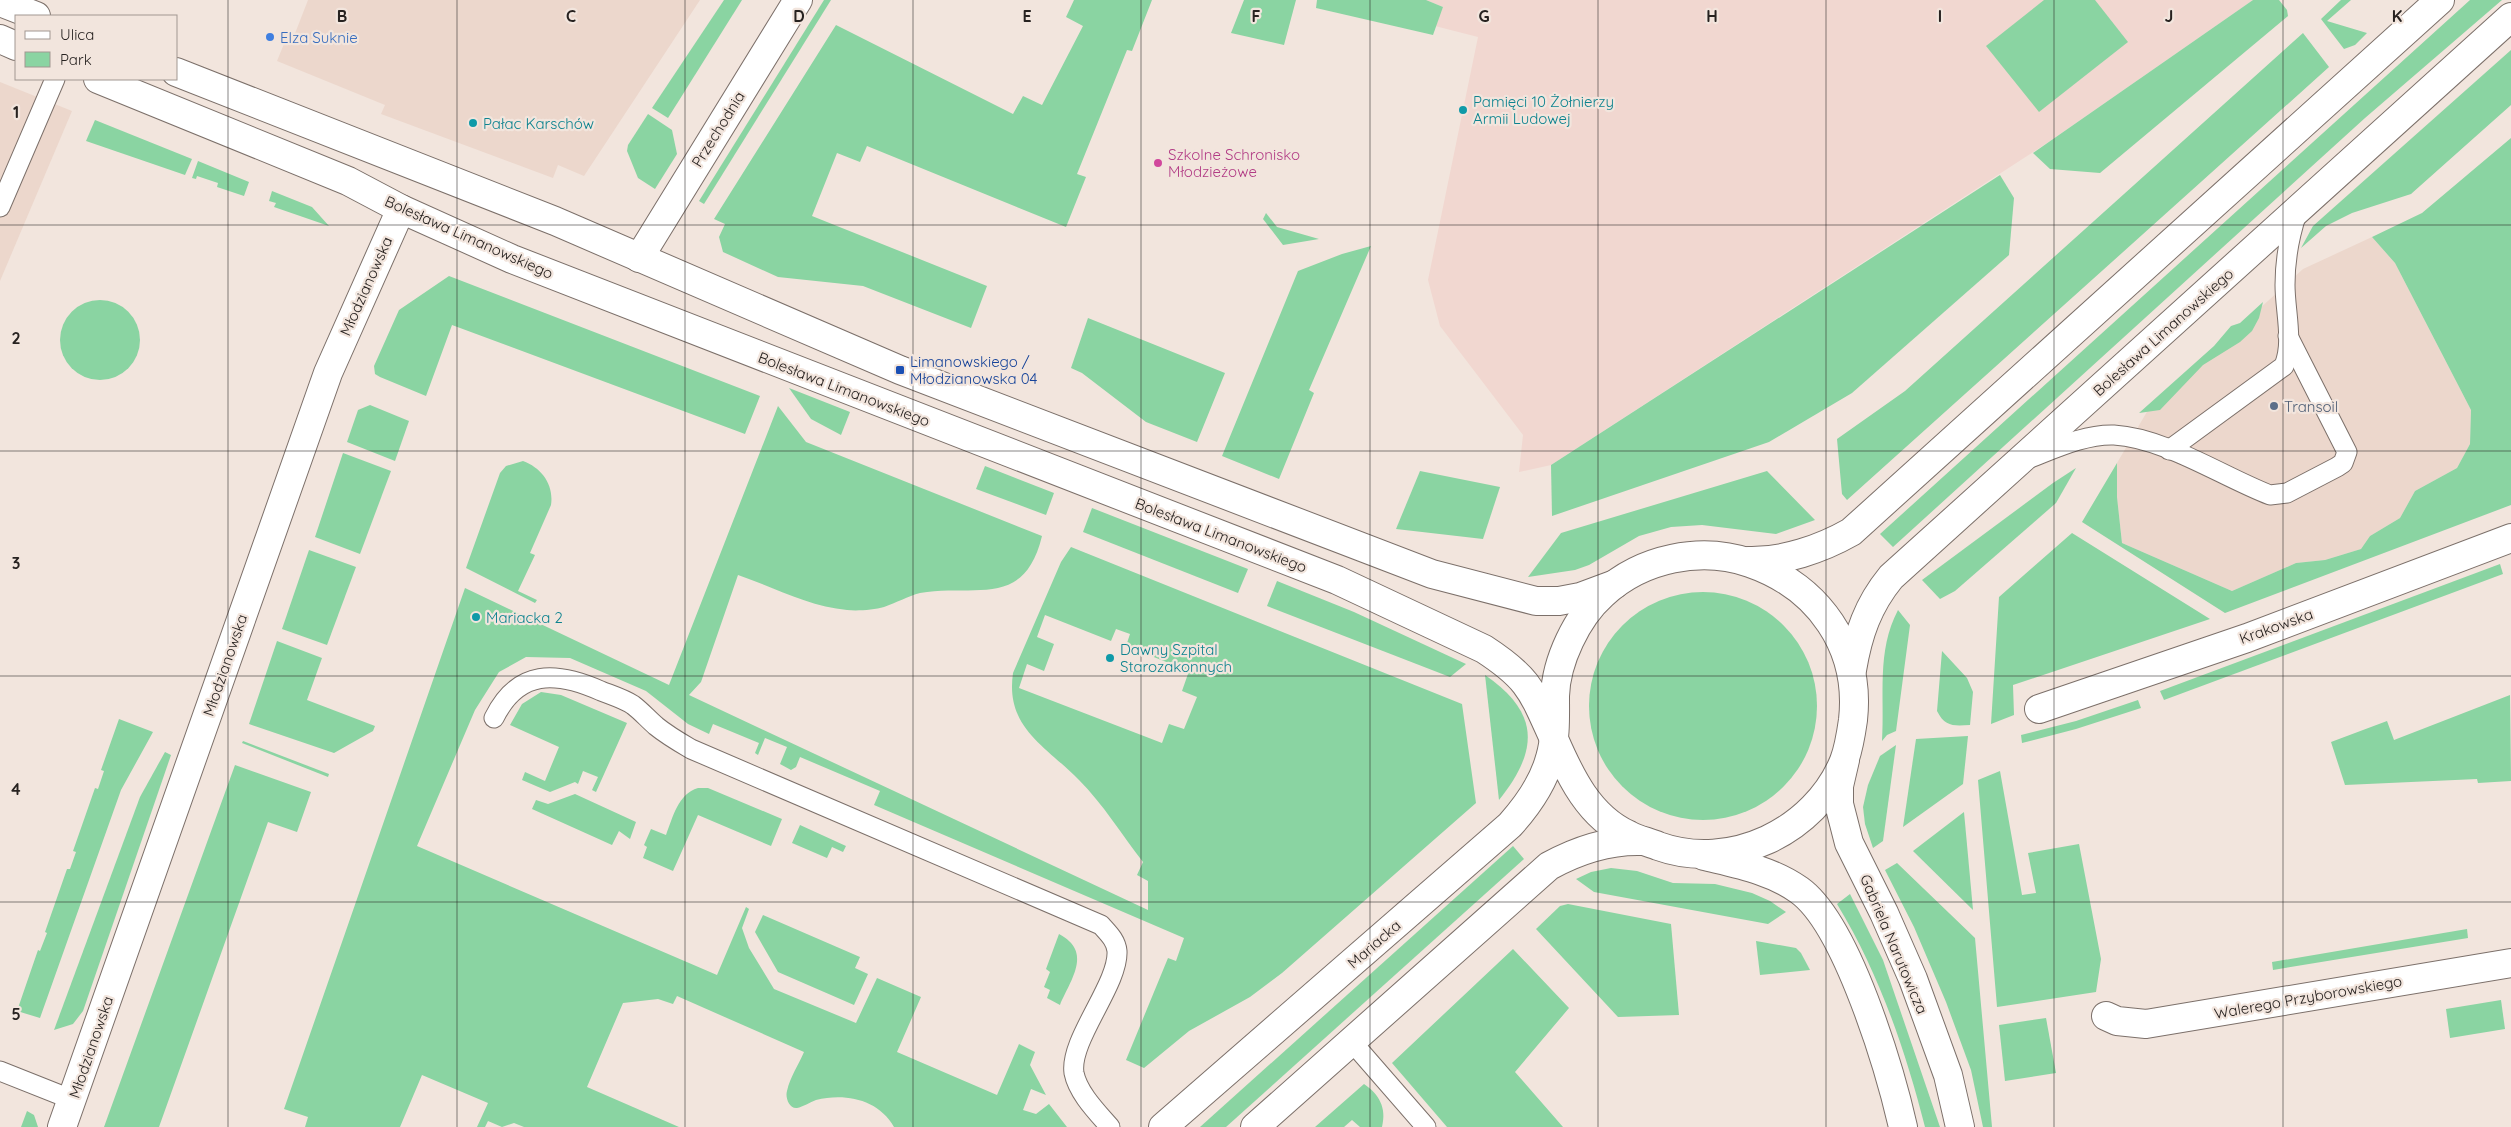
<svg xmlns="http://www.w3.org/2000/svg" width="2511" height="1127" viewBox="0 0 2511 1127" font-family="Quicksand,sans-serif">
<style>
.built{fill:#ecd7cc}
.education{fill:#f1d7d0}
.green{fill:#8ad4a2;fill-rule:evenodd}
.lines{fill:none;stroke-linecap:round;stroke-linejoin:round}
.service-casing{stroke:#7c706a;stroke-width:21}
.minor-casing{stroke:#7c706a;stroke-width:30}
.tertiary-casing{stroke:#7c706a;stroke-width:30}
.secondary-casing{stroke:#7c706a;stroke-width:30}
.service{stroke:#fff;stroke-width:19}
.minor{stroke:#fff;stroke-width:28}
.tertiary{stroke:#fff;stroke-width:28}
.secondary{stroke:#fff;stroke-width:28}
.grid{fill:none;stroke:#272220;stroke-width:1;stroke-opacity:0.55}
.shop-dot{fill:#3f7fe0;stroke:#f2e5dd;stroke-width:2}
.culture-dot{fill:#0f9aa8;stroke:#f2e5dd;stroke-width:2}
.hotel-dot{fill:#d1479c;stroke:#f2e5dd;stroke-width:2}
.transit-dot{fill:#1a4fb4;stroke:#f2e5dd;stroke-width:2}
.service-dot{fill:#5c6f8a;stroke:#f2e5dd;stroke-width:2}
.labels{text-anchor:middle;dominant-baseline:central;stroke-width:4.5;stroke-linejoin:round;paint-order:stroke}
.shop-label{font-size:15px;fill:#366cbe;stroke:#f2e5dd;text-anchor:start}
.culture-label{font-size:15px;fill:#0d838f;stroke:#f2e5dd;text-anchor:start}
.street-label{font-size:15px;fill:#272220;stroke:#f2e5dd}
.hotel-label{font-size:15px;fill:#b23c85;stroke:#f2e5dd;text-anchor:start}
.transit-label{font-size:15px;fill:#164399;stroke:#f2e5dd;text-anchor:start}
.service-label{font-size:15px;fill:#4e5e75;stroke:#f2e5dd;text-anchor:start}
.grid-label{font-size:16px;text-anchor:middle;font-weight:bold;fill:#272220;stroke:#f2e5dd;stroke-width:4.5;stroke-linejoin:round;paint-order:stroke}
</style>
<rect width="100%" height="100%" fill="#f2e5dd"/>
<g class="built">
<path d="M 308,0 L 700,0 L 584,176 L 558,165 L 553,178 L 381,114 L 385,105 L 277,61 L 288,34 L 294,36 Z"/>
<path d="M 0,82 L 72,111 L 0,281 Z"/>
<path d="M 2372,237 L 2395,263 L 2471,410 L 2470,444 L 2457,468 L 2415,491 L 2400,518 L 2370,536 L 2361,549 L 2325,560 L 2296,563 L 2232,591 L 2122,543 L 2117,497 L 2117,463 L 2148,410 L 2303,269 Z"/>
</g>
<path class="education" d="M 1426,0 L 2253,0 L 2050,141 L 1551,465 L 1519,472 L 1523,435 L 1440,326 L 1428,280 L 1478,37 L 1435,26 L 1443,7 Z"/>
<g class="green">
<path d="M 724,0 L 742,0 L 668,118 L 652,108 Z"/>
<path d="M 824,0 L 831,0 L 704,204 L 699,201 Z"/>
<path d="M 1074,0 L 1152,0 L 1132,51 L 1127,50 L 1077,174 L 1086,177 L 1066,227 L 867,146 L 860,162 L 837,153 L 812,216 L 987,286 L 971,328 L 863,286 L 778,277 L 723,252 L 719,237 L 725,224 L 714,219 L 836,25 L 1013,114 L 1023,96 L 1042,105 L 1083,26 L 1066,17 Z"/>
<path d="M 1244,0 L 1296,0 L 1284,45 L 1231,33 Z"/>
<path d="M 1317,0 L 1426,0 L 1443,7 L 1433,35 L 1316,8 Z"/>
<path d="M 2044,0 L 2095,0 L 2128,42 L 2039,112 L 1986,46 Z"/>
<path d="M 2253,0 L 2279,0 L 2287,10 L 2288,16 L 2100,173 L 2050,169 L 2033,153 Z"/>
<path d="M 2341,0 L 2351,0 L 2327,21 L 2367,33 L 2355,45 L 2344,49 L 2321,19 Z"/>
<path d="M 2470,0 L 2502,0 L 2365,118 L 1893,547 L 1880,534 Z"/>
<path d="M 2303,33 L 2329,67 L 1847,500 L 1842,494 L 1837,439 L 1905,391 Z"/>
<path d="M 2511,50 L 2511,105 L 2411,194 L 2352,213 L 2326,226 L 2301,248 L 2313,226 Z"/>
<path d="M 648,114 L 672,130 L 677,154 L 655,189 L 638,178 L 627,151 L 628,145 Z"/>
<path d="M 95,120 L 192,159 L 185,175 L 86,141 Z"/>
<path d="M 2511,138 L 2511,505 L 2225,613 L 2082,522 L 2117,463 L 2117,497 L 2122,543 L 2232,591 L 2296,563 L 2325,560 L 2361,549 L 2370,536 L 2400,518 L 2415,491 L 2457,468 L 2470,444 L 2471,410 L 2395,263 L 2372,237 L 2422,213 Z"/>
<path d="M 198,161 L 249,182 L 244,196 L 217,187 L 218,183 L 197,176 L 196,179 L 192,178 Z"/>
<path d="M 2000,175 L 2014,198 L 2009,255 L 1852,393 L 1769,442 L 1552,516 L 1551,465 Z"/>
<path d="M 272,191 L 312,207 L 329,226 L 274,207 L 276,203 L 269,201 Z"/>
<path d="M 1266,213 L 1277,227 L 1319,239 L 1283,245 L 1263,219 Z"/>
<path d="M 1371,246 L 1309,390 L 1314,393 L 1279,479 L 1222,456 L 1298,271 L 1342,254 Z"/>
<path d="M 449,276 L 760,396 L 745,434 L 452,325 L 426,396 L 380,377 L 375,374 L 374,366 L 399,310 Z"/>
<circle cx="100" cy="340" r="40"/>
<path d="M 2263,302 L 2259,318 L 2252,331 L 2240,342 L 2203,365 L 2160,410 L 2139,413 L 2214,346 L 2231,326 L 2240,323 Z"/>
<path d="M 1088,318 L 1225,373 L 1197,442 L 1146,422 L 1082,373 L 1071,368 Z"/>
<path d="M 789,388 L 850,412 L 841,435 L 811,419 Z"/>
<path d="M 370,405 L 409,421 L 395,461 L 347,442 L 358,410 Z"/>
<path d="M 778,406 L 806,442 L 1042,536 C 1024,610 975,583 920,593 C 908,596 896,603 884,607 C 874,610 857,611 847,610 C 810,607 773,587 738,575 L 701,682 L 689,695 L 1148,910 L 1148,881 L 1137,875 L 1143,862 C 1122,835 1103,804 1079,780 C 1046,746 1005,728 1013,673 L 1061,562 L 1071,547 L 1462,704 L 1476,803 L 1282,973 L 1250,997 L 1189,1031 L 1144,1068 L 1126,1060 L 1168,958 L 1176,961 L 1184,938 L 874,805 L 880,791 L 800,757 L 796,767 L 791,770 L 780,764 L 787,747 L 765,738 L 758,755 L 755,753 L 759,743 L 713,724 L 709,734 L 688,724 L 646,691 L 570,658 L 526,657 L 499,672 L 475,710 L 417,846 L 717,975 L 746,907 L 749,909 L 742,928 L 749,948 L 774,989 L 856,1023 L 877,978 L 921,997 L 897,1052 L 997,1095 L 1019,1044 L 1035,1052 L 1030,1065 L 1046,1095 L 1031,1089 L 1023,1110 L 1036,1114 L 1049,1104 L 1067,1127 L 894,1127 C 878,1099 845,1093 816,1100 C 810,1102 803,1107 797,1108 C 789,1109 785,1097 787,1091 C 790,1077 799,1064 804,1052 L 677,996 L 673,1004 L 658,999 L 623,1003 L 587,1087 L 679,1127 L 524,1127 L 514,1123 L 502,1127 L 488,1121 L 485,1127 L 477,1127 L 488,1103 L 422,1075 L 400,1127 L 305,1127 L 308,1117 L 284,1109 L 465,588 L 669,685 ZM 1045,615 L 1111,641 L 1116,629 L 1130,634 L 1126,646 L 1189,671 L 1182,691 L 1197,697 L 1184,729 L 1169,724 L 1162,743 L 1019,688 L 1027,664 L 1044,671 L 1054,644 L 1037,637 Z"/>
<path d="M 343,453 L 391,471 L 360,554 L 315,537 Z"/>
<path d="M 523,461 C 542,468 554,485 551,505 L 530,553 L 535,555 L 518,591 L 537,600 L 535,603 L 466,568 L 500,473 L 506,466 Z"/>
<path d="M 985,466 L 1054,493 L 1046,515 L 976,489 Z"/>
<path d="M 2076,468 L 2056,503 L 1955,591 L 1940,599 L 1922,580 L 2053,483 Z"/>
<path d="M 1420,471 L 1500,487 L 1483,539 L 1396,529 Z"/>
<path d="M 1767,471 L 1815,520 L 1776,534 L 1702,525 L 1671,527 L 1639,536 L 1589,565 L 1575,570 L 1528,577 L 1561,533 Z"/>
<path d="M 1092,508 L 1248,569 L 1238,593 L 1083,532 Z"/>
<path d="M 2072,533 L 2210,619 L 2013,685 L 2014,715 L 1991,724 L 1999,597 Z"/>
<path d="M 309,550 L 356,567 L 327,645 L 282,629 Z"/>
<path d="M 2500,564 L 2503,574 L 2164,700 L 2160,691 Z"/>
<path d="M 1277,581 L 1354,612 L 1466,664 L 1450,677 L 1267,606 Z"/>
<circle cx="1703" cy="706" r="114"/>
<path d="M 1898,610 L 1910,625 L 1896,731 L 1887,735 L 1882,741 C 1885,696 1876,652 1898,610 Z"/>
<path d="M 277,641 L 322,658 L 307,700 L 375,726 L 373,731 L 334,753 L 249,724 Z"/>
<path d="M 1942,651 L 1967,678 L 1973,692 L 1970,725 C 1954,726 1945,727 1937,711 Z"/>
<path d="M 1485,675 C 1540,713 1539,750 1499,800 Z"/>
<path d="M 541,692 L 561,695 L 627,723 L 596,792 L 592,790 L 598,777 L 583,771 L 578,784 L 575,782 L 550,792 L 522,780 L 525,772 L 545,781 L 559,747 L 510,725 L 522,704 Z"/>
<path d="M 2510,695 L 2511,781 L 2478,783 L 2477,779 L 2345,785 L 2331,742 L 2387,721 L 2394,740 Z"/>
<path d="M 2138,700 L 2141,708 L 2076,729 L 2022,743 L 2021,735 L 2076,721 Z"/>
<path d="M 119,719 L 153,732 L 121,790 L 40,1018 L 17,1011 L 38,950 L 40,951 L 47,933 L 45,932 L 67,869 L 70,869 L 76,852 L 73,851 L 95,788 L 98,789 L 104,771 L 101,770 Z"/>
<path d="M 1968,736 L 1963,784 L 1903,827 L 1916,739 Z"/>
<path d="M 243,741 L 329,774 L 328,777 L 242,743 Z"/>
<path d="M 1896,745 L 1883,841 L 1873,848 L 1865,824 L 1863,807 L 1868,785 L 1880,756 Z"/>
<path d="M 165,752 L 171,755 L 83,1011 L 73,1024 L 54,1030 L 140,797 Z"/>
<path d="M 235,765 L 311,792 L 297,832 L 268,822 L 159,1127 L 104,1127 Z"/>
<path d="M 2000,771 L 2022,895 L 2036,893 L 2028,853 L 2079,844 L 2101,959 L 2096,992 L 1997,1007 L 1978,780 Z"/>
<path d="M 698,788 L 708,788 L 782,819 L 771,846 L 698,815 L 673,871 L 643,858 L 647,847 L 644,845 L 651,829 L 666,835 C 673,817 678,794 698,788 Z"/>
<path d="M 575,794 L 636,822 L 630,839 L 619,831 L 612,845 L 532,809 L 536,800 L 548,804 Z"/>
<path d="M 1964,812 L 1973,910 L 1913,851 Z"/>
<path d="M 800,825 L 846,846 L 843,852 L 832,847 L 827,858 L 792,843 Z"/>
<path d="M 1513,846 L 1524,859 L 1226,1127 L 1200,1127 Z"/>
<path d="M 1897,863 L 1975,938 L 1992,1127 L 1983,1127 L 1971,1070 L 1946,1002 L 1914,927 L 1886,872 L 1885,870 Z"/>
<path d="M 1611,868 L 1637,871 L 1673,883 L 1715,884 L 1752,893 L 1770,901 L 1786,912 L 1768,924 L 1594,892 L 1576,879 L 1591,872 Z"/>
<path d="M 1850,894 L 1883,960 L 1940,1127 L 1925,1127 C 1905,1049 1879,973 1837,904 Z"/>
<path d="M 1568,904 L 1671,924 L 1679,1015 L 1618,1017 L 1536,929 L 1560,906 Z"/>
<path d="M 763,915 L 860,957 L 855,968 L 868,974 L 854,1005 L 778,972 L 755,932 Z"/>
<path d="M 2467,929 L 2468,938 L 2273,970 L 2272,962 Z"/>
<path d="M 1059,934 C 1093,952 1071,979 1060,1005 L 1047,998 L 1050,990 L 1044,987 L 1050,972 L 1046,969 Z"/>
<path d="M 1756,941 L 1796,948 L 1801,953 L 1810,970 L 1760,975 Z"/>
<path d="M 1513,949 L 1569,1008 L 1515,1072 L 1563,1127 L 1447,1127 L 1392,1063 Z"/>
<path d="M 2501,1000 L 2505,1029 L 2450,1038 L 2446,1009 Z"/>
<path d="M 2046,1018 L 2056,1073 L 2005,1081 L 1999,1025 Z"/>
<path d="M 1364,1084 C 1379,1094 1387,1108 1382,1127 L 1360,1127 L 1352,1120 L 1344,1127 L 1315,1127 Z"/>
<path d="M 27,1111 L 34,1115 L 38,1127 L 21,1127 Z"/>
</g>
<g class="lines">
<g class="service-casing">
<g id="service">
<path d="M 0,207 L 55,79"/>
<path d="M 2169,450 L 2284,366 C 2294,342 2285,311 2285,285 C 2285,260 2289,237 2297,213"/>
<path d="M 2030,458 C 2056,448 2086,434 2114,435 C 2165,438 2223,477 2270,495 L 2287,493 L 2337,467 L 2343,463 L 2347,452 L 2288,336"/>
<path d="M 494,718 C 518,669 556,671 601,691 C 611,695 624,699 633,705 C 641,711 648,719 656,726 C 667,735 679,742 691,749 L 1101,925 C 1108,933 1116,940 1117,951 C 1119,984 1069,1040 1074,1073 C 1078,1093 1097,1112 1110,1127"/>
<path d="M 1352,1042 L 1426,1127"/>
<path d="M 0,1071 L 73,1100"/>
</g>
</g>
<g class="minor-casing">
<g id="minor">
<path d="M 639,258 L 798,0"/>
<path d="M 2039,709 L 2247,638 L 2511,538"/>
<path d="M 2106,1016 L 2117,1021 L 2146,1024 L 2511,963"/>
<path d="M 62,1127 L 328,373 L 401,209"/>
</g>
</g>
<g class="tertiary-casing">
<g id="tertiary">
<path d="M 0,2 L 36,16"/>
<path d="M 0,39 L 16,46"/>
<path d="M 176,72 L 555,221 L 900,370 L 1432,574 L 1536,601 L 1559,601 L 1580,597 L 1615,584"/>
<path d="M 98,79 L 348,181 L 401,209 L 512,259 L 1337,580 L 1484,649 C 1530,679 1532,691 1554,739"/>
<path d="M 1845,760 L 1839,786 L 1839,804 L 1849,843 L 1884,913 L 1913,979 L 1948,1075 L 1960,1127"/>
<path d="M 1704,856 C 1737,864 1771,870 1799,890 C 1847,924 1890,1070 1903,1127"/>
</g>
</g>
<g class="secondary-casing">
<g id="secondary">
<path d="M 1748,561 C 1783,562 1821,549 1851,532 L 2440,0"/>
<path d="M 1852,670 C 1858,634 1868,605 1891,577 L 2511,17"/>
<path d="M 1163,1127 L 1510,825 C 1528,805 1543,784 1550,758 C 1556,738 1555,717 1555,696 C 1556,661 1577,617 1603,594 C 1642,558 1701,546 1750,563 C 1819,587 1861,647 1853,720 C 1851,734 1849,748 1844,761 C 1815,832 1730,872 1658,846 C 1649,842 1638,840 1629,835 C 1589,817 1570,776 1554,739"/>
<path d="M 1255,1127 L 1549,866 C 1578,850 1609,840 1642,841"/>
</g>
</g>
<use href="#service" class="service"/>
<use href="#minor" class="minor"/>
<use href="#tertiary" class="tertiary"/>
<use href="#secondary" class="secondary"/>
</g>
<path class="grid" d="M 228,0 L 228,1127M 457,0 L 457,1127M 685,0 L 685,1127M 913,0 L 913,1127M 1141,0 L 1141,1127M 1370,0 L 1370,1127M 1598,0 L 1598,1127M 1826,0 L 1826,1127M 2054,0 L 2054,1127M 2283,0 L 2283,1127M 0,225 L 2511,225M 0,451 L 2511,451M 0,676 L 2511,676M 0,902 L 2511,902"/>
<circle class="shop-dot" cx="270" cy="37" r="5"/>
<g class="culture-dot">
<circle cx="1463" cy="110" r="5"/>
<circle cx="473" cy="123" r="5"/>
<circle cx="476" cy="617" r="5"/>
<circle cx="1110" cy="658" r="5"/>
</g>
<circle class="hotel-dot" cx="1158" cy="163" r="5"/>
<rect class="transit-dot" x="895" y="365" width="10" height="10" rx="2.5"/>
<circle class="service-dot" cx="2274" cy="406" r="5"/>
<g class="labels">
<g class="shop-label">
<text x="280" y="37">Elza Suknie</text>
</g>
<g class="culture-label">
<text x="1473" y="101">Pamięci 10 Żołnierzy<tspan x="1473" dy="17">Armii Ludowej</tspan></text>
<text x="483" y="123">Pałac Karschów</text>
<text x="486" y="617">Mariacka 2</text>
<text x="1120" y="649">Dawny Szpital<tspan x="1120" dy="17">Starozakonnych</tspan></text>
</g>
<g class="street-label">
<text transform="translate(718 129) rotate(-58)">Przechodnia</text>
<text transform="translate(469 237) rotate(24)">Bolesława Limanowskiego</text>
<text transform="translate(366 286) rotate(-66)">Młodzianowska</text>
<text transform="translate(2163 332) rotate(-42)">Bolesława Limanowskiego</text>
<text transform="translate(844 389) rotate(21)">Bolesława Limanowskiego</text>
<text transform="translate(1221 535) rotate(21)">Bolesława Limanowskiego</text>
<text transform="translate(2276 626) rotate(-20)">Krakowska</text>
<text transform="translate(225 665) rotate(-71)">Młodzianowska</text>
<text transform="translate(1374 944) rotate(-41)">Mariacka</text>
<text transform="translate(1894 944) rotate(67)">Gabriela Narutowicza</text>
<text transform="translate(2308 997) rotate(-10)">Walerego Przyborowskiego</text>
<text transform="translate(91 1047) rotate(-71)">Młodzianowska</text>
</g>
<g class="hotel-label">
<text x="1168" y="154">Szkolne Schronisko<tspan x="1168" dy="17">Młodzieżowe</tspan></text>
</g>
<g class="transit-label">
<text x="910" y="361">Limanowskiego /<tspan x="910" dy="17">Młodzianowska 04</tspan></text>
</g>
<g class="service-label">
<text x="2284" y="406">Transoil</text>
</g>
</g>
<g class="grid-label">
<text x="342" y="22">B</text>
<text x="571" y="22">C</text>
<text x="799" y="22">D</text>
<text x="1027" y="22">E</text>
<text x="1256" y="22">F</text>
<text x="1484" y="22">G</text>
<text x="1712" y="22">H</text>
<text x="1940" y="22">I</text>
<text x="2169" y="22">J</text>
<text x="2397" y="22">K</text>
<text x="16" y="118">1</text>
<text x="16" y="344">2</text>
<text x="16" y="569">3</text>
<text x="16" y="795">4</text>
<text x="16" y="1020">5</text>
</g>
<rect x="15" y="15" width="162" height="65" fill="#f2e5dd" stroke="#a19791"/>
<rect x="25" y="31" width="25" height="8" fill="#ffffff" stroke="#a19791"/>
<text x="60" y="40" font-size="15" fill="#272220">Ulica</text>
<rect x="25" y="52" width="25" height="15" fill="#8ad4a2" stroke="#a19791"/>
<text x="60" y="65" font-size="15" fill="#272220">Park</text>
</svg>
